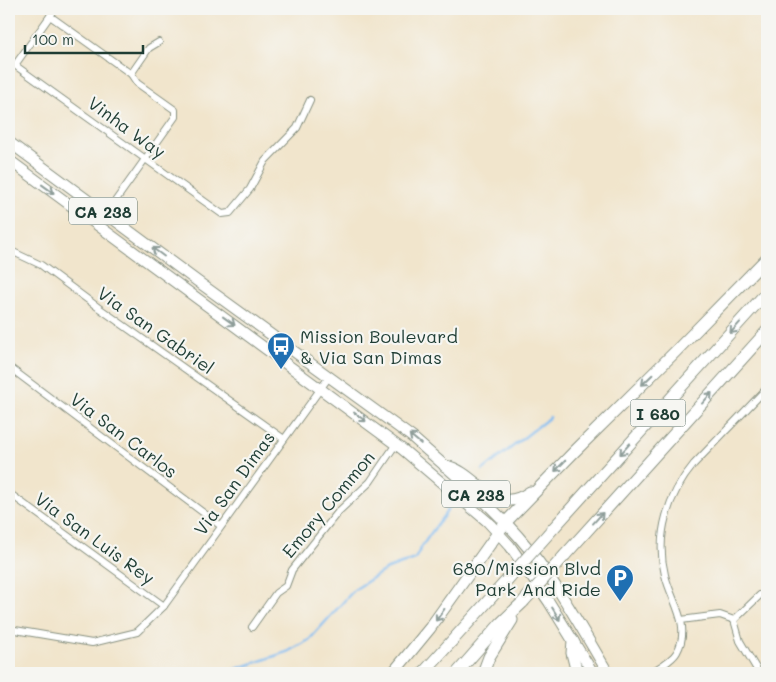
<svg xmlns="http://www.w3.org/2000/svg" width="776" height="682" viewBox="0 0 776 682" font-family="Mali,sans-serif">
<style>
.lines{fill:none;stroke-linecap:round;stroke-linejoin:round}
.stream{stroke:#7fbbf1;stroke-width:2.5}
.street-casing{stroke:#889180;stroke-width:8}
.primary-casing{stroke:#889180;stroke-width:12}
.highway-casing{stroke:#889180;stroke-width:13}
.street{stroke:#fff;stroke-width:6}
.primary{stroke:#fff;stroke-width:10}
.highway{stroke:#fff;stroke-width:11}
.highway-bridge-casing{stroke:#889180;stroke-width:13;stroke-linecap:butt}
.highway-bridge{stroke:#fff;stroke-width:11}
.oneway{stroke:#8f9e9a}
.labels{text-anchor:middle;dominant-baseline:central;stroke-width:4.5;stroke-linejoin:round;paint-order:stroke}
.shield{fill:#f6f6f2;stroke:#60746d;stroke-width:1}
.shield-label{font-size:16px;font-weight:bold;fill:#1f3d34}
.street-label{font-size:18px;fill:#1f3d34;stroke:#f6f6f2}
.poi-label{font-size:18px;fill:#1f3d34;stroke:#f6f6f2;text-anchor:start}
</style>
<rect width="100%" height="100%" fill="#f6f6f2"/>
<filter id="ink" filterUnits="userSpaceOnUse"><feTurbulence type="fractalNoise" baseFrequency=".02" numOctaves="2"/><feDisplacementMap in="SourceGraphic" scale="10" xChannelSelector="R" yChannelSelector="G"/><feConvolveMatrix kernelMatrix="1 2 1 2 8 2 1 2 1" color-interpolation-filters="sRGB"/></filter>
<filter id="wash" filterUnits="userSpaceOnUse"><feTurbulence type="fractalNoise" baseFrequency=".0096" numOctaves="4" result="noise"/><feDisplacementMap in="SourceGraphic" scale="20" xChannelSelector="R" yChannelSelector="G"/><feGaussianBlur stdDeviation="1.12" result="paint"/><feColorMatrix in="noise" values="0 0 0 0 0 0 0 0 0 0 0 0 0 0 0 0 0 1.4 0 .05"/><feComposite in="paint" operator="in"/></filter>
<g filter="url(#wash)">
<rect width="100%" height="100%" fill="#f1e5cc"/>
<g class="lines">
<g class="stream">
<path d="M 483,470 L 550,417"/>
<path d="M 224,673 L 287,652 L 309,640 L 354,590 L 385,570 L 415,559 C 424,539 440,523 451,505"/>
</g>
</g>
</g>
<g filter="url(#ink)">
<g class="lines">
<g class="street-casing">
<g id="street">
<path d="M 50,16 L 131,74 L 137,83 L 175,110 L 175,117 L 106,214"/>
<path d="M 9,61 L 222,214 L 230,213 L 250,189 L 265,161 L 297,128 L 310,100"/>
<path d="M 15,65 L 55,9"/>
<path d="M 131,74 L 149,48 L 159,42"/>
<path d="M 9,250 L 41,265 L 99,308 L 284,439"/>
<path d="M 9,367 L 221,526"/>
<path d="M 9,493 L 164,606"/>
<path d="M 681,620 L 720,615 L 734,620 L 740,641 L 759,673"/>
<path d="M 734,620 L 760,595"/>
<path d="M 252,627 L 276,593 L 286,586 L 292,570 L 338,512 L 370,482 L 396,444"/>
<path d="M 9,629 L 92,643 L 137,632 L 164,606 L 329,377"/>
<path d="M 650,673 C 658,668 672,661 677,652 C 692,625 671,601 665,575 C 655,535 668,495 694,464 L 767,388"/>
</g>
</g>
<g class="primary-casing">
<g id="primary">
<path d="M 9,142 L 197,281 L 412,437 C 448,469 486,500 518,536 C 554,577 580,626 608,673"/>
<path d="M 9,160 L 402,449 L 488,522 L 510,546 L 549,602 L 593,673"/>
</g>
</g>
<g class="highway-casing">
<g id="highway">
<path d="M 445,466 C 478,472 492,519 530,492"/>
<path d="M 549,533 L 767,292"/>
<path d="M 565,555 L 767,331"/>
<path d="M 573,641 L 572,653 L 577,673"/>
<path d="M 393,673 L 430,628 L 505,523 L 574,452 L 674,353 L 767,258"/>
<path d="M 423,673 L 507,580"/>
<path d="M 457,673 L 501,623 L 523,602"/>
<path d="M 483,673 L 489,657 L 512,620"/>
</g>
</g>
<use href="#street" class="street"/>
<use href="#primary" class="primary"/>
<use href="#highway" class="highway"/>
<g class="highway-bridge-casing">
<g id="highway-bridge">
<path d="M 507,580 L 549,533"/>
<path d="M 523,602 L 565,555"/>
</g>
</g>
<use href="#highway-bridge" class="highway-bridge"/>
</g>
<defs><path id="oneway-shaft" d="M-6 0H5M1.5-3L5.5 0L1.5 3" fill="none" stroke-width="1.6" stroke-linecap="round" stroke-linejoin="round" transform="scale(1.25)"/></defs>
<g class="oneway">
<use href="#oneway-shaft" transform="translate(48 189) rotate(36)"/>
<use href="#oneway-shaft" transform="translate(158 252) rotate(-143)"/>
<use href="#oneway-shaft" transform="translate(229 321) rotate(36)"/>
<use href="#oneway-shaft" transform="translate(735 328) rotate(132)"/>
<use href="#oneway-shaft" transform="translate(647 380) rotate(136)"/>
<use href="#oneway-shaft" transform="translate(707 398) rotate(-48)"/>
<use href="#oneway-shaft" transform="translate(360 417) rotate(37)"/>
<use href="#oneway-shaft" transform="translate(415 439) rotate(-140)"/>
<use href="#oneway-shaft" transform="translate(625 449) rotate(132)"/>
<use href="#oneway-shaft" transform="translate(560 466) rotate(134)"/>
<use href="#oneway-shaft" transform="translate(598 518) rotate(-48)"/>
<use href="#oneway-shaft" transform="translate(556 614) rotate(59)"/>
<use href="#oneway-shaft" transform="translate(440 615) rotate(126)"/>
</g>
</g>
<defs>
<g id="bus-pin" transform="scale(1.4375)"><path d="M0 17L-7.5 6A9.5 9.5 0 1 1 7.5 6Z" fill="#1f6fb2" stroke="#f6f6f2"/><path d="M-5-6H5V4H4V6H2V4H-2V6H-4V4H-5ZM-3.5-4V0h7V-4ZM-3.5 1.2v1.5H-2V1.2ZM2 1.2v1.5H3.5V1.2Z" fill="#fff"/></g>
<g id="parking-pin" transform="scale(1.4375)"><path d="M0 17L-7.5 6A9.5 9.5 0 1 1 7.5 6Z" fill="#1f6fb2" stroke="#f6f6f2"/><path d="M-3.5-5.5H1a3.5 3.5 0 0 1 0 7H-1V5.5H-3.5ZM-1-3.4V-.6H.8a1.4 1.4 0 0 0 0-2.8Z" fill="#fff"/></g>
</defs>
<g fill-rule="evenodd">
<use href="#bus-pin" x="281" y="346"/>
<use href="#parking-pin" x="620" y="578"/>
</g>
<g class="labels">
<g class="shield">
<rect x="69" y="197.5" width="68" height="27" rx="4"/>
<rect x="630.5" y="399.5" width="55" height="27" rx="4"/>
<rect x="442" y="480.5" width="68" height="27" rx="4"/>
</g>
<g class="shield-label">
<text x="103" y="211">CA 238</text>
<text x="658" y="413">I 680</text>
<text x="476" y="494">CA 238</text>
</g>
<g class="street-label">
<text transform="translate(127 127) rotate(36)">Vinha Way</text>
<text transform="translate(156 330) rotate(35)">Via San Gabriel</text>
<text transform="translate(124 435) rotate(37)">Via San Carlos</text>
<text transform="translate(234 483) rotate(-54)">Via San Dimas</text>
<text transform="translate(328 504) rotate(-50)">Emory Common</text>
<text transform="translate(95 538) rotate(36)">Via San Luis Rey</text>
</g>
<g class="poi-label">
<text x="300" y="336">Mission Boulevard<tspan x="300" dy="21">&amp; Via San Dimas</tspan></text>
<text x="601" y="568" text-anchor="end">680/Mission Blvd<tspan x="601" dy="21">Park And Ride</tspan></text>
</g>
</g>
<rect width="776" height="682" fill="none" stroke="#f6f6f2" stroke-width="30"/>
<path d="M25 45v8h118v-8" fill="none" stroke="#1f3d34" stroke-width="2.5"/>
<text x="32" y="45" font-size="15" fill="#1f3d34" stroke="#f6f6f2" stroke-width="4" paint-order="stroke">100 m</text>
</svg>
